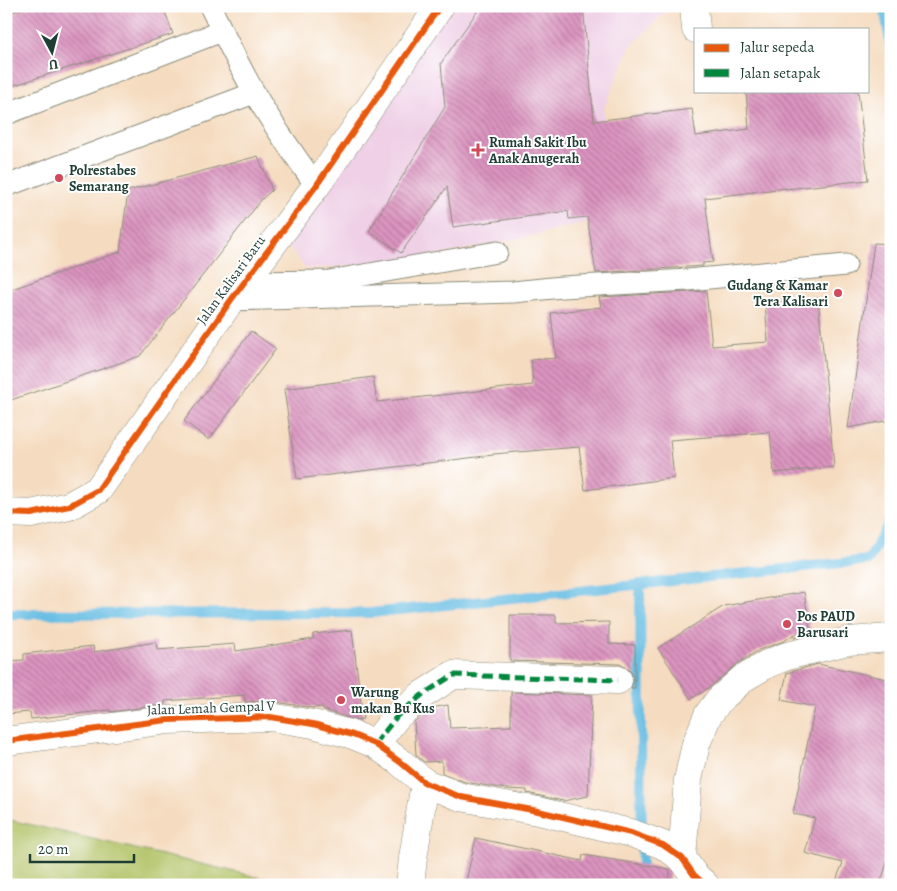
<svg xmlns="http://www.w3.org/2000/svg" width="897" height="891" viewBox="0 0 897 891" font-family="Alegreya,serif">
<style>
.built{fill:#efd0e6}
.pitch{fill:#b0c164;stroke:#687f4c}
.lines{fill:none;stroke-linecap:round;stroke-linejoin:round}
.stream{stroke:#67bde3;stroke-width:10}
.building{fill:url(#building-back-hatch)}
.lane-casing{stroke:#8a8c7a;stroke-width:23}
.street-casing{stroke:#8a8c7a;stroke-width:29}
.lane{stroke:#fff;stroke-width:21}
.street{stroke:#fff;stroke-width:28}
.quiet{stroke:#00873e;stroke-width:5;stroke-dasharray:10 5;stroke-linecap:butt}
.cycleway-casing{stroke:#fff;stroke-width:9}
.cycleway{stroke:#e8590c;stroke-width:6}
.poi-dot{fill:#d1495b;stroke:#fff;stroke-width:2}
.labels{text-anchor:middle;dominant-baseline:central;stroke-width:4;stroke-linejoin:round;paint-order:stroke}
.poi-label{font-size:14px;font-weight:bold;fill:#1f3d34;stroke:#fff;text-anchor:start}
.street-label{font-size:14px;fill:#1f3d34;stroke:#fff}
</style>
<defs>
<pattern id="building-back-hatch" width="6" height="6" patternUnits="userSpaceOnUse" patternTransform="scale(1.25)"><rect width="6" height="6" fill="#dc94c0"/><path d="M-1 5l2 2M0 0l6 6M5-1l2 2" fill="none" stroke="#b27a9d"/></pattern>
</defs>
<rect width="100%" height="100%" fill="#fff"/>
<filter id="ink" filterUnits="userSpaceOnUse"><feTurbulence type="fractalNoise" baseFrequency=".02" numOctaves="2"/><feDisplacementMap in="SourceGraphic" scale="10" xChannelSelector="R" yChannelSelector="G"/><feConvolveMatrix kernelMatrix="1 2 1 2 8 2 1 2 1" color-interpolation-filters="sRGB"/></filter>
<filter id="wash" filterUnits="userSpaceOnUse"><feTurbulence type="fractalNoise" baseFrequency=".0096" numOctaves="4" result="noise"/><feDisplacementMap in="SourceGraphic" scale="20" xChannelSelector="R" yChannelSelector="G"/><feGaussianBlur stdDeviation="1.12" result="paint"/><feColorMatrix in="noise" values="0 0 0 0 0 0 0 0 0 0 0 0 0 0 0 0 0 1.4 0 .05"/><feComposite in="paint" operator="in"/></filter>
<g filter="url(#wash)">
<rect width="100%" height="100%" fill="#f5dcc0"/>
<path class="built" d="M 444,6 L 664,6 L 665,12 L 630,47 L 604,108 L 604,192 L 605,218 L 517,239 L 404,262 L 306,269 L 288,245 Z"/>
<path class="pitch" d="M 6,819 L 292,885 L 6,885 Z"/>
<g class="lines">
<g class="stream">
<path d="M 884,6 L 891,48"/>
<path d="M 640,584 L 642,878"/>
<path d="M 6,614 L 371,613 L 869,560 L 891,519"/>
</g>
</g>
<g id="blocks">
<g class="building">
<path d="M 31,6 L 163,6 L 173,34 L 6,88 L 6,14 Z"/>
<path d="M 481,6 L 583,6 L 594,121 L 692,109 L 696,136 L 749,129 L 746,91 L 858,91 L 868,180 L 786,189 L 786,188 L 705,198 L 713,262 L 703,263 L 703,266 L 596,273 L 587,217 L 569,219 L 568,211 L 453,227 L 447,187 L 401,253 L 369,231 L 445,107 L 441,63 Z"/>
<path d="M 258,156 L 272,190 L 262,199 L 140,356 L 11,400 L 6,385 L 6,291 L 120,252 L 128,191 Z"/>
<path d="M 874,243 L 891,244 L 891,420 L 848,428 Z"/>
<path d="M 706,291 L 712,346 L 768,342 L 765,303 L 818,298 L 834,467 L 774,473 L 770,432 L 670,440 L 674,478 L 585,490 L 579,447 L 493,454 L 493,455 L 297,479 L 284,389 L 373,377 L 377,402 L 533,385 L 531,360 L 556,358 L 551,313 L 601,307 L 599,297 Z"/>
<path d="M 251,331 L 276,349 L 209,440 L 184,421 Z"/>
<path d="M 804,592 L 811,634 L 794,638 L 795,634 L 784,641 L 759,650 L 737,664 L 710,687 L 691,699 L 658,648 L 724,606 Z"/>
<path d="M 510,615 L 556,615 L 556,623 L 609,622 L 609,644 L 635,645 L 635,688 L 631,688 L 634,680 L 631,672 L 626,667 L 619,664 L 510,661 Z"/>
<path d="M 352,630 L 363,719 L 356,720 L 323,710 L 322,707 L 313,708 L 270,701 L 245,702 L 245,695 L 165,701 L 165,704 L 154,706 L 110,712 L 110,710 L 31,719 L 30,712 L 6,714 L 6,661 L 24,660 L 24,654 L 93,646 L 94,652 L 156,642 L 157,650 L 235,644 L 236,651 L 313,639 L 313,634 Z"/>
<path d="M 818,664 L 891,680 L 891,849 L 880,885 L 834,885 L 843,863 L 805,853 L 815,818 L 793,814 L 815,707 L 781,700 L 787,673 Z"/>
<path d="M 511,692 L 592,695 L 588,796 L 563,801 L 527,793 L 527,790 L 507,789 L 465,782 L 442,773 L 442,761 L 424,762 L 416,755 L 414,722 L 431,708 L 448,705 L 450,728 L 511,726 Z"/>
<path d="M 476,838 L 582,861 L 583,855 L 670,869 L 669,885 L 465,885 Z"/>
</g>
</g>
</g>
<g filter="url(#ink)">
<use href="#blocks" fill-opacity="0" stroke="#8a8c7a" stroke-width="1"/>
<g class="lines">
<g class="lane-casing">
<g id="lane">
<path d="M 210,6 C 224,35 238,64 254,92 C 272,125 295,155 316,186"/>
<path d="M 6,114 L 222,31"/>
<path d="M 6,186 L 254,93"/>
<path d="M 245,282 L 329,281 L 497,252"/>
<path d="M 231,300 L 513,292 L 562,287 L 688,280 L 846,265"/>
</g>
</g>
<g class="street-casing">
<g id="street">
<path d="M 694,6 L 696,29"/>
<path d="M 6,513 L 31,514 L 69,506 L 98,490 L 231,300 L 316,186 L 440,6"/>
<path d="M 6,741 L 167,720 L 270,717 L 313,724 L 353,735 L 375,744 L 400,762 L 425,783 L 461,797 L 538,811 L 631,833 L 663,845 L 682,858 L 694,875 L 705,885"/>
<path d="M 375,744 L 397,716 L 422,695 L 453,675 L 618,680"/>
<path d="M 682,858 L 688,780 L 696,744 L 708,715 L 720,699 L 745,677 L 767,664 L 787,656 L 848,641 L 891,638"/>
<path d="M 410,885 L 413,858 L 425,783"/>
</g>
</g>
<use href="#lane" class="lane"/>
<use href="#street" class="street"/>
<path class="quiet" d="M 375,744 L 397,716 L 422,695 L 453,675 L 618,680"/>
<g class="cycleway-casing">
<g id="cycleway">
<path d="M 6,513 L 31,514 L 69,506 L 98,490 L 231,300 L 316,186 L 440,6"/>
<path d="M 6,741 L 167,720 L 270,717 L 313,724 L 353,735 L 375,744 L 400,762 L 425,783 L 461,797 L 538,811 L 631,833 L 663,845 L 682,858 L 694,875 L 705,885"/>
</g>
</g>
<use href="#cycleway" class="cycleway"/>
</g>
</g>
<g class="poi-dot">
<path d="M475.5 142.5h5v5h5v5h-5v5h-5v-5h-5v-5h5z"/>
<circle cx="59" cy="178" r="5"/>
<circle cx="838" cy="293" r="5"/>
<circle cx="787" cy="624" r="5"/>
<circle cx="341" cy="700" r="5"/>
</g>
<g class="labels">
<g class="poi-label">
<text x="489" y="142">Rumah Sakit Ibu<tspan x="489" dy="16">Anak Anugerah</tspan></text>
<text x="69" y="170">Polrestabes<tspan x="69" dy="16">Semarang</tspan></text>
<text x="828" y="285" text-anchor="end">Gudang &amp; Kamar<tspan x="828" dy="16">Tera Kalisari</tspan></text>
<text x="797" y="616">Pos PAUD<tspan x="797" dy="16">Barusari</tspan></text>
<text x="351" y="692">Warung<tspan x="351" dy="16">makan Bu Kus</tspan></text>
</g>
<g class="street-label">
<text transform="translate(231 280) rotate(-54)">Jalan Kalisari Baru</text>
<text transform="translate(211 708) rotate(-2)">Jalan Lemah Gempal V</text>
</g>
</g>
<rect width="897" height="891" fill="none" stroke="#fff" stroke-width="25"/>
<rect x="694" y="28" width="175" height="65" fill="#ffffff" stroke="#a5b1ae"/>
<rect x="704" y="44" width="25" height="8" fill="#e8590c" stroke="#a5b1ae"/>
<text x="740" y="52" font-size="15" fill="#1f3d34">Jalur sepeda</text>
<rect x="704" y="69" width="25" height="8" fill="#00873e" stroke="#a5b1ae"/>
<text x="740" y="78" font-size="15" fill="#1f3d34">Jalan setapak</text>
<g transform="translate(52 52) rotate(173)" stroke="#ffffff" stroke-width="4" paint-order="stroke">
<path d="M0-4L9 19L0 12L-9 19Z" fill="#1f3d34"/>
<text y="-8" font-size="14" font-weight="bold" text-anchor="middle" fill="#1f3d34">U</text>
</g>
<path d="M30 854v8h104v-8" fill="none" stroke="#1f3d34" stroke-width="2.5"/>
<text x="38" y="854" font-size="15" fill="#1f3d34" stroke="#ffffff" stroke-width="4" paint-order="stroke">20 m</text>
</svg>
